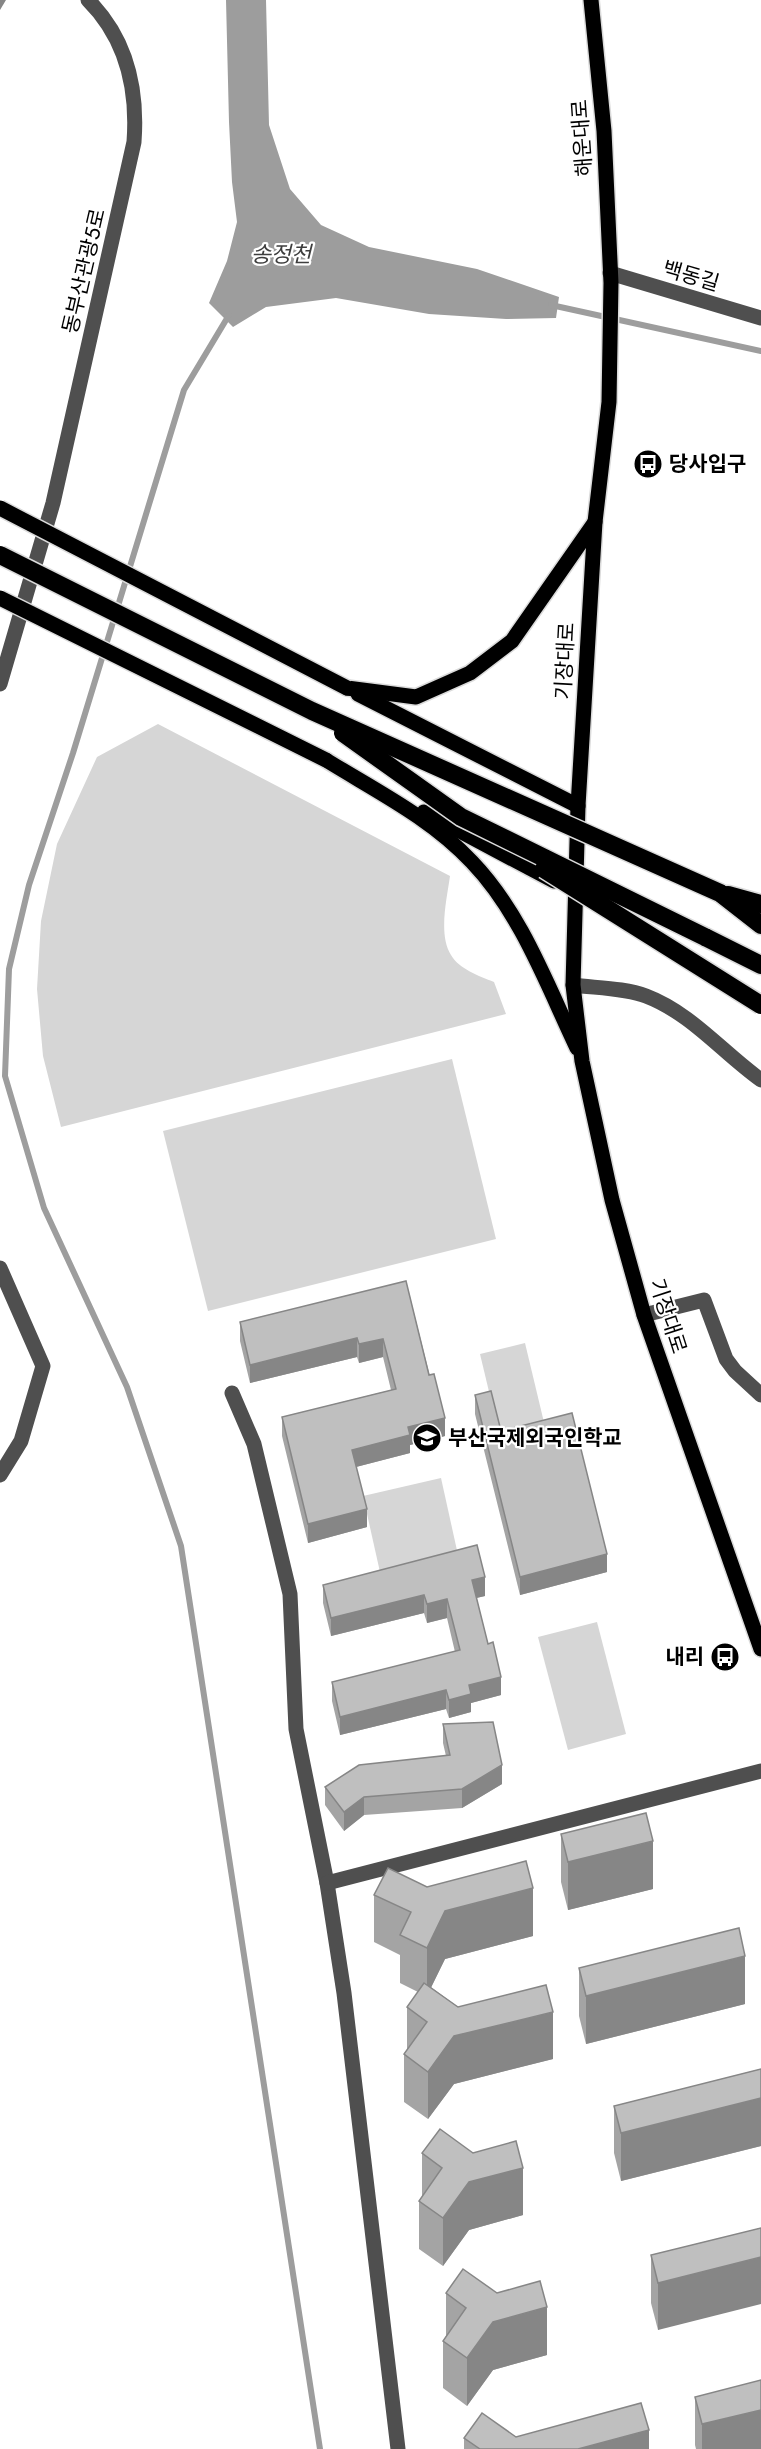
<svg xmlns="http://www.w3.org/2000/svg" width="761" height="2449" viewBox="0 0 761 2449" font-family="Jost,'Noto Sans KR',sans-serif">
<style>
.green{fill:#d6d6d6}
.water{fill:#9d9d9d}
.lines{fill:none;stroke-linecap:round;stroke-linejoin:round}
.stream{stroke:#9d9d9d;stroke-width:6}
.major-casing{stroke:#dbdbdb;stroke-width:18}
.highway-casing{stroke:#dbdbdb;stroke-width:21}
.minor{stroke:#4f4f4f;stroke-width:15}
.major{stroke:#000;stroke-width:15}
.highway{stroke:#000;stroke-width:18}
.major-bridge-casing{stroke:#dbdbdb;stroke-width:18;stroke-linecap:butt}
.highway-bridge-casing{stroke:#dbdbdb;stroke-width:21;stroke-linecap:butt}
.major-bridge{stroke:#000;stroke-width:15}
.highway-bridge{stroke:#000;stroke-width:18}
.wall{fill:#a4a4a4}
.shaded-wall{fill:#868686}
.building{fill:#bfbfbf;stroke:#868686;stroke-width:1.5}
.labels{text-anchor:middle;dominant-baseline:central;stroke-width:4.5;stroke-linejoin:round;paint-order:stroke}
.street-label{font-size:21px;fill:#000;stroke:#fff}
.poi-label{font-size:21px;font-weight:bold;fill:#000;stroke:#fff;text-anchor:start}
.water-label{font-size:22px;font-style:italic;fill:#3e3e3e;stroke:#fff}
</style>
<rect width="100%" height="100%" fill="#fff"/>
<g class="green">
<path d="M 158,724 L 450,876 C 447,898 438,935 451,955 C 459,969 479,976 494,982 L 506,1014 L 61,1127 L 43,1056 L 37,989 L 41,921 L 57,844 L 97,757 Z"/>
<path d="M 452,1059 L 496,1239 L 208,1311 L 163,1131 Z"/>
<path d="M 525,1343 L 547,1435 L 502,1446 L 480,1354 Z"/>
<path d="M 441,1478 L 460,1564 L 382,1581 L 363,1496 Z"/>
<path d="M 597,1622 L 626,1734 L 568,1750 L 538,1637 Z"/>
</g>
<path class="water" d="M 226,0 L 266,0 L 269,125 L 290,189 L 321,225 L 369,247 L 477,269 L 559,297 L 556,318 L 506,319 L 429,314 L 336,298 L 266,307 L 233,327 L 209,303 L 227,261 L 237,222 L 232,182 L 229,122 Z"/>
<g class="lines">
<g class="stream">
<path d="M 551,305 L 761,351"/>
<path d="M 229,315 L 184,390 L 73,753 L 29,885 L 9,969 L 5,1076 L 44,1208 L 127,1387 L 181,1546 L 320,2449"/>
</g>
<g class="major-casing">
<g id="major">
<path d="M 591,0 L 604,131 L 611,283 L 609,402 L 595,522 L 578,806 L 573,985 L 582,1061 L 612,1200 L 644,1315 L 761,1649"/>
<path d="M 347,688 L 416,697 L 470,673 L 512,641 L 595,522"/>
<path d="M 358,694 L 578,806"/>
<path d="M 326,760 C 376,791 431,818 472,862 C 521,913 547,985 577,1048"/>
<path d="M 424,812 L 554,881"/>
</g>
</g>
<g class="highway-casing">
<g id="highway">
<path d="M 720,893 L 761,925"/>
<path d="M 728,895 L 761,904"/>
<path d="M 705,937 L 761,965"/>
</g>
</g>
<g class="minor">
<path d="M 610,273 L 761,318"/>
<path d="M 0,684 L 53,503 L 134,142 C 138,88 127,39 88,0"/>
<path d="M 573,985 C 596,988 625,988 646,996 C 691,1013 723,1053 761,1080"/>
<path d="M 0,1268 L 43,1366 L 21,1441 L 0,1475"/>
<path d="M 644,1315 L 704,1300 L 726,1359 L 735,1371 L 761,1395"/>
<path d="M 232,1393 L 254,1444 L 290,1594 L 296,1729 L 327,1883 L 344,1993 L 398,2449"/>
<path d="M 327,1883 L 761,1771"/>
</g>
<use href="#major" class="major"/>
<use href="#highway" class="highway"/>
<g class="major-bridge-casing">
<g id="major-bridge">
<path d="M 0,508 L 347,688"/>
<path d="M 0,598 L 326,760"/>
</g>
</g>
<g class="highway-bridge-casing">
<g id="highway-bridge">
<path d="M 0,555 L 312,711 L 720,893"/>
<path d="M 343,733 L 461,817 L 705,937"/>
<path d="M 544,869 L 761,1005"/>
</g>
</g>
<use href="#major-bridge" class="major-bridge"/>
<use href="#highway-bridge" class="highway-bridge"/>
</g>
<g class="wall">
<path d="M 406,1281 L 445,1436 L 410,1445 L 410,1453 L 356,1467 L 367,1527 L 308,1543 L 282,1436 L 282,1417 L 391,1390 L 383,1357 L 359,1363 L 357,1357 L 250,1383 L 240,1341 L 240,1322 Z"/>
<path d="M 475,1395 L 501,1431 L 607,1572 L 520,1595 L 475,1414 Z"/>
<path d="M 323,1585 L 485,1596 L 476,1598 L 501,1695 L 471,1703 L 471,1712 L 449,1718 L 446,1709 L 340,1735 L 332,1701 L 332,1682 L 455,1652 L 447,1618 L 427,1623 L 424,1613 L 331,1636 L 323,1603 Z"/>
<path d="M 443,1724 L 502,1784 L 462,1808 L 364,1815 L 344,1831 L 325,1805 L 325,1787 L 446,1756 L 443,1743 Z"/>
<path d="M 561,1834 L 653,1889 L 568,1910 L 561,1882 Z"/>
<path d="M 427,1887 L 533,1936 L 445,1959 L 431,1987 L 458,2007 L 553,2059 L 454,2084 L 428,2119 L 404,2102 L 404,2054 L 407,2050 L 407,2007 L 418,1992 L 400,1983 L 400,1955 L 374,1942 L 374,1895 Z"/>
<path d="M 579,1968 L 745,2004 L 586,2044 L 579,2016 Z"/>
<path d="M 761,2069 L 761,2146 L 621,2181 L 614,2153 L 614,2106 Z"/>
<path d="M 422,2153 L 523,2215 L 469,2230 L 443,2266 L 419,2249 L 419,2201 L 422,2197 Z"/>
<path d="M 761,2228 L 658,2330 L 651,2303 L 651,2255 Z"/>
<path d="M 446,2293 L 547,2355 L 493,2370 L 467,2406 L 443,2388 L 443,2341 L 446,2336 Z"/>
<path d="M 695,2397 L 761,2449 L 696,2449 L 695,2445 Z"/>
<path d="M 516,2437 L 649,2449 L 464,2449 L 464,2438 Z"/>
</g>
<g class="shaded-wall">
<path d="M 0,0 L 6,0 L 0,10 Z"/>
<path d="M 357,1338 L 357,1357 L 250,1383 L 250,1365 Z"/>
<path d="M 383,1339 L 383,1357 L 359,1363 L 359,1344 Z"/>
<path d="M 445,1418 L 445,1436 L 410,1445 L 410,1453 L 352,1468 L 352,1450 L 408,1427 Z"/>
<path d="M 367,1509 L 367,1527 L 308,1543 L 308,1524 Z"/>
<path d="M 607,1554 L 607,1572 L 520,1595 L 520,1577 Z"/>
<path d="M 485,1577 L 485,1596 L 472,1599 L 472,1580 Z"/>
<path d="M 424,1595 L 424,1613 L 331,1636 L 331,1618 Z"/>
<path d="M 447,1599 L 447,1618 L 427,1623 L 427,1604 Z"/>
<path d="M 501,1677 L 501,1695 L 471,1703 L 471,1712 L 449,1718 L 449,1700 L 469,1685 Z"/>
<path d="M 446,1690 L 446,1709 L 340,1735 L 340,1717 Z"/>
<path d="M 502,1765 L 502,1784 L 462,1808 L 462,1789 Z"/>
<path d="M 364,1797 L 364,1815 L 344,1831 L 344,1812 Z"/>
<path d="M 653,1841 L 653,1889 L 568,1910 L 568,1862 Z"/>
<path d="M 533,1888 L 533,1936 L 445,1959 L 427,1996 L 427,1948 L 445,1911 Z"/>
<path d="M 745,1956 L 745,2004 L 586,2044 L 586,1996 Z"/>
<path d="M 553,2012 L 553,2059 L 454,2084 L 428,2119 L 428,2072 L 454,2036 Z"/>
<path d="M 761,2098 L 761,2146 L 621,2181 L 621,2133 Z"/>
<path d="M 523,2168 L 523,2215 L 469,2230 L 443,2266 L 443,2218 L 469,2182 Z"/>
<path d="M 761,2257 L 761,2304 L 658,2330 L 658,2283 Z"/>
<path d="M 547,2307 L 547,2355 L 493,2370 L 467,2406 L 467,2358 L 493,2322 Z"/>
<path d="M 761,2410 L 761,2449 L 702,2449 L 702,2424 Z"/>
<path d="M 649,2430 L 649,2449 L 578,2449 Z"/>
</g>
<g class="building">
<path d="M 406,1281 L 429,1375 L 434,1374 L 445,1418 L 408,1427 L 410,1435 L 352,1450 L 367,1509 L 308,1524 L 282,1417 L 396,1389 L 383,1339 L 359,1344 L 357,1338 L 250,1365 L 240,1322 Z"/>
<path d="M 491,1391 L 501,1431 L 572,1413 L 607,1554 L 520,1577 L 475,1395 Z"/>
<path d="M 477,1545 L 485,1577 L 472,1580 L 488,1644 L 493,1642 L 501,1677 L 469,1685 L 471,1694 L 449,1700 L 446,1690 L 340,1717 L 332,1682 L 460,1650 L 447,1599 L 427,1604 L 424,1595 L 331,1618 L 323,1585 Z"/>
<path d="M 493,1722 L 502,1765 L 462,1789 L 364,1797 L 344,1812 L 325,1787 L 359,1765 L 450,1755 L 443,1724 Z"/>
<path d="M 646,1813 L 653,1841 L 568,1862 L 561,1834 Z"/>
<path d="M 526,1861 L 533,1888 L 445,1911 L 427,1948 L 400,1935 L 411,1912 L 374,1895 L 388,1868 L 427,1887 Z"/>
<path d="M 739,1928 L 745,1956 L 586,1996 L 579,1968 Z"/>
<path d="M 424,1983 L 458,2007 L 546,1985 L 553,2012 L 454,2036 L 428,2072 L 404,2054 L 427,2022 L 407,2007 Z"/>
<path d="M 761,2069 L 761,2098 L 621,2133 L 614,2106 Z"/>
<path d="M 440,2129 L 473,2153 L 516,2141 L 523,2168 L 469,2182 L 443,2218 L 419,2201 L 442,2168 L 422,2153 Z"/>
<path d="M 761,2228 L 761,2257 L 658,2283 L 651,2255 Z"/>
<path d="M 463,2269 L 497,2293 L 540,2281 L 547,2307 L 493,2322 L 467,2358 L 443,2341 L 466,2308 L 446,2293 Z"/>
<path d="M 761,2380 L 761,2410 L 702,2424 L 695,2397 Z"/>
<path d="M 641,2403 L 649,2430 L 578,2449 L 480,2449 L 464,2438 L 482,2413 L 516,2437 Z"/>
</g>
<defs>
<g id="bus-disc" transform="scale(1.5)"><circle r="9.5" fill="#000" stroke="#fff"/><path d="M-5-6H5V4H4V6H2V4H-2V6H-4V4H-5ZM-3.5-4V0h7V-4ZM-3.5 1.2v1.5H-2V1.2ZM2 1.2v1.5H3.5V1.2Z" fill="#fff"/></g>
<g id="school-disc" transform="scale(1.5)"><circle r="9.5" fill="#000" stroke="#fff"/><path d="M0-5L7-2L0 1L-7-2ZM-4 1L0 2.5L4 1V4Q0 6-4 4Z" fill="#fff"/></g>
</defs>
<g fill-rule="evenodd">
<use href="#bus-disc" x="648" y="464"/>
<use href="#school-disc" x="427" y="1438"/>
<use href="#bus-disc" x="725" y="1657"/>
</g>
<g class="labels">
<g class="street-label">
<text transform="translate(582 138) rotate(-94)">해운대로</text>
<text transform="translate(84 271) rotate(-77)">동부산관광5로</text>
<text transform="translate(691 276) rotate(16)">백동길</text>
<text transform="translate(565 661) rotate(-87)">기장대로</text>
<text transform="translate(668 1316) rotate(72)">기장대로</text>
</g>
<g class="poi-label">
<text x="669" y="464">당사입구</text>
<text x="448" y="1438">부산국제외국인학교</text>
<text x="704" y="1657" text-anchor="end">내리</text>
</g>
<g class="water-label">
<text x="281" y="254">송정천</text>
</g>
</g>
</svg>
